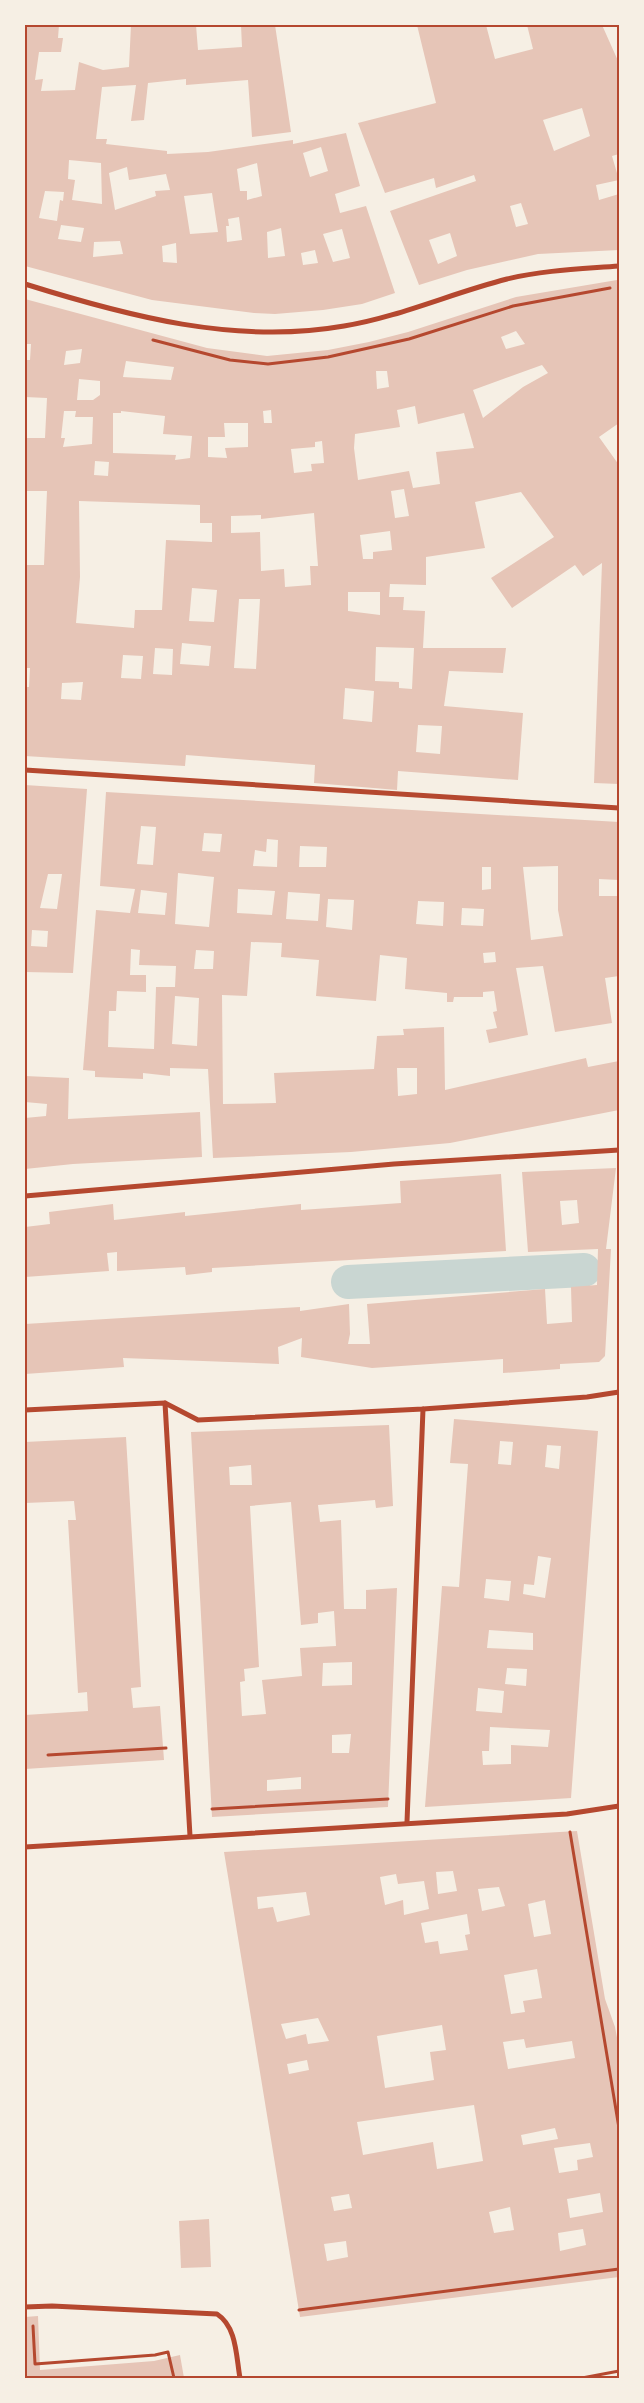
<svg xmlns="http://www.w3.org/2000/svg" width="644" height="2403" viewBox="0 0 644 2403" font-family="'DM Sans',sans-serif">
<style>
.lines{fill:none;stroke-linecap:round;stroke-linejoin:round}
.canal{stroke:#c9d6d2;stroke-width:34}
.building{fill:#e6c5b7;fill-rule:evenodd}
.path{stroke:#b5482f;stroke-width:3}
.minor{stroke:#b5482f;stroke-width:5}
.neatline{fill:none;stroke:#b5482f;stroke-width:2}
</style>
<rect width="100%" height="100%" fill="#f6efe4"/>
<g class="lines">
<path class="canal" d="M 348,1282 L 584,1270"/>
</g>
<g class="building">
<path d="M 25,25 L 59,25 L 58,38 L 63,38 L 61,52 L 39,52 L 35,80 L 43,79 L 41,91 L 75,90 L 79,62 L 103,70 L 129,67 L 131,25 L 196,25 L 198,50 L 242,47 L 241,25 L 275,25 L 291,132 L 252,137 L 248,80 L 186,85 L 186,79 L 148,83 L 144,120 L 131,121 L 136,85 L 102,87 L 96,139 L 107,139 L 106,144 L 167,151 L 167,154 L 208,152 L 293,140 L 293,144 L 346,133 L 360,186 L 335,194 L 340,213 L 366,206 L 395,293 L 362,304 L 323,310 L 275,314 L 254,313 L 152,300 L 25,266 ZM 321,147 L 328,171 L 310,177 L 303,153 ZM 69,160 L 101,163 L 102,204 L 72,200 L 75,180 L 68,179 ZM 257,163 L 262,196 L 247,200 L 247,191 L 240,191 L 237,169 ZM 127,167 L 129,180 L 166,174 L 170,190 L 155,191 L 156,196 L 115,210 L 109,173 ZM 45,191 L 64,192 L 63,201 L 60,200 L 57,221 L 39,218 ZM 212,193 L 218,232 L 190,234 L 184,196 ZM 239,217 L 242,240 L 227,242 L 226,226 L 229,226 L 228,219 ZM 61,225 L 84,228 L 81,242 L 58,239 ZM 281,228 L 285,256 L 268,258 L 267,232 ZM 342,229 L 350,258 L 333,262 L 323,234 ZM 120,241 L 123,254 L 93,257 L 94,242 ZM 176,243 L 177,263 L 163,262 L 162,246 ZM 315,250 L 318,263 L 303,265 L 301,253 Z"/>
<path d="M 417,25 L 486,25 L 495,59 L 533,49 L 527,25 L 602,25 L 619,63 L 619,154 L 612,156 L 619,180 L 596,185 L 599,200 L 619,194 L 619,250 L 538,254 L 467,270 L 419,285 L 390,211 L 476,181 L 474,175 L 436,188 L 434,178 L 385,193 L 358,123 L 436,103 ZM 582,108 L 590,136 L 554,151 L 543,120 ZM 521,203 L 528,224 L 516,227 L 510,206 ZM 450,233 L 457,256 L 438,264 L 429,240 Z"/>
<path d="M 617,280 L 619,291 L 619,423 L 599,437 L 619,465 L 619,784 L 594,783 L 602,563 L 583,576 L 575,565 L 512,608 L 491,578 L 554,537 L 521,492 L 475,502 L 485,548 L 426,557 L 426,585 L 390,584 L 389,597 L 404,597 L 403,610 L 425,611 L 423,648 L 506,648 L 503,673 L 449,671 L 444,706 L 523,713 L 518,780 L 398,771 L 397,790 L 314,783 L 315,765 L 186,755 L 185,766 L 25,756 L 25,687 L 29,687 L 30,668 L 25,668 L 25,565 L 44,565 L 47,491 L 25,491 L 25,438 L 45,438 L 47,398 L 25,397 L 25,360 L 30,360 L 31,344 L 25,344 L 25,299 L 207,348 L 267,356 L 328,350 L 369,342 L 408,332 L 516,297 ZM 516,331 L 525,344 L 506,349 L 501,337 ZM 82,349 L 80,363 L 64,365 L 66,351 ZM 126,361 L 174,367 L 171,380 L 123,377 ZM 542,365 L 548,373 L 523,387 L 483,418 L 473,390 ZM 376,371 L 387,371 L 389,387 L 377,389 ZM 79,379 L 100,381 L 100,395 L 93,400 L 77,400 ZM 415,406 L 418,424 L 464,413 L 474,448 L 436,452 L 440,484 L 413,488 L 409,471 L 358,480 L 354,448 L 355,434 L 400,427 L 397,410 ZM 271,410 L 272,423 L 264,423 L 263,411 ZM 64,411 L 76,411 L 75,417 L 93,417 L 92,444 L 63,447 L 65,438 L 61,438 ZM 121,411 L 165,416 L 163,434 L 192,436 L 190,458 L 175,460 L 176,455 L 113,453 L 113,413 L 121,413 ZM 224,423 L 248,423 L 248,447 L 225,448 L 227,458 L 208,457 L 208,437 L 225,437 ZM 322,441 L 324,463 L 311,464 L 312,471 L 294,473 L 291,449 L 315,447 L 315,442 ZM 95,461 L 109,462 L 108,476 L 94,475 ZM 404,489 L 409,516 L 395,518 L 391,491 ZM 79,501 L 200,505 L 200,523 L 212,523 L 212,542 L 166,540 L 162,610 L 135,610 L 134,628 L 76,623 L 80,577 ZM 314,513 L 318,566 L 310,566 L 311,585 L 285,587 L 284,569 L 261,571 L 260,532 L 231,533 L 231,516 L 261,515 L 261,519 ZM 390,531 L 392,550 L 373,552 L 373,559 L 363,559 L 360,535 ZM 192,588 L 217,590 L 214,622 L 189,621 ZM 348,592 L 380,592 L 380,615 L 348,611 ZM 239,599 L 260,599 L 256,669 L 234,668 ZM 182,643 L 211,646 L 209,666 L 180,664 ZM 376,647 L 414,648 L 412,689 L 399,688 L 399,682 L 375,681 ZM 155,648 L 173,649 L 172,675 L 153,674 ZM 123,655 L 143,656 L 141,679 L 121,678 ZM 83,682 L 81,700 L 61,699 L 62,683 ZM 345,688 L 374,691 L 372,722 L 343,719 ZM 418,725 L 442,726 L 440,754 L 416,752 Z"/>
<path d="M 25,785 L 87,789 L 73,973 L 25,972 ZM 48,874 L 62,874 L 57,909 L 40,908 ZM 32,930 L 48,931 L 47,947 L 31,946 Z"/>
<path d="M 106,792 L 619,822 L 619,880 L 599,879 L 599,896 L 619,896 L 619,976 L 605,978 L 612,1023 L 555,1032 L 543,966 L 516,968 L 528,1035 L 489,1043 L 486,1030 L 497,1028 L 493,1012 L 497,1011 L 494,991 L 483,992 L 483,997 L 454,997 L 453,1002 L 447,1002 L 447,993 L 405,989 L 407,958 L 380,955 L 376,1001 L 316,996 L 319,960 L 281,957 L 282,943 L 251,942 L 247,996 L 222,995 L 223,1104 L 276,1103 L 274,1073 L 374,1069 L 377,1036 L 404,1035 L 403,1029 L 444,1027 L 445,1090 L 586,1058 L 588,1067 L 619,1061 L 619,1110 L 450,1143 L 351,1152 L 213,1158 L 208,1069 L 170,1068 L 170,1076 L 143,1073 L 143,1079 L 95,1077 L 95,1071 L 83,1070 L 96,910 L 130,913 L 135,889 L 100,886 ZM 141,826 L 156,827 L 153,865 L 137,864 ZM 204,833 L 222,834 L 220,852 L 202,851 ZM 267,839 L 278,840 L 277,867 L 253,866 L 255,850 L 266,852 ZM 300,846 L 327,847 L 326,867 L 299,867 ZM 558,866 L 558,910 L 563,936 L 531,940 L 523,867 ZM 482,867 L 491,867 L 491,889 L 482,890 ZM 178,873 L 214,877 L 209,927 L 175,924 ZM 238,889 L 275,891 L 272,915 L 237,913 ZM 141,890 L 167,893 L 165,915 L 138,913 ZM 288,892 L 320,894 L 318,921 L 286,919 ZM 328,899 L 354,900 L 352,930 L 326,927 ZM 418,901 L 444,902 L 443,926 L 416,924 ZM 462,908 L 484,909 L 483,926 L 461,925 ZM 131,949 L 140,950 L 139,965 L 176,966 L 175,987 L 156,987 L 154,1049 L 108,1047 L 109,1011 L 116,1011 L 117,991 L 146,992 L 146,975 L 130,975 ZM 196,950 L 214,951 L 213,969 L 194,969 ZM 495,952 L 496,962 L 484,963 L 483,953 ZM 175,996 L 199,998 L 197,1046 L 172,1044 ZM 397,1068 L 417,1068 L 417,1094 L 398,1096 Z"/>
<path d="M 25,1076 L 69,1078 L 68,1119 L 200,1112 L 202,1157 L 73,1164 L 25,1169 L 25,1118 L 46,1116 L 47,1104 L 25,1102 Z"/>
<path d="M 616,1168 L 606,1249 L 611,1249 L 605,1356 L 599,1362 L 560,1364 L 560,1369 L 503,1373 L 503,1359 L 372,1368 L 301,1357 L 302,1338 L 278,1347 L 279,1364 L 123,1358 L 124,1367 L 25,1374 L 25,1324 L 300,1307 L 300,1311 L 349,1304 L 350,1334 L 348,1344 L 370,1344 L 367,1304 L 545,1289 L 547,1324 L 572,1322 L 571,1287 L 597,1285 L 598,1249 L 528,1252 L 522,1172 ZM 577,1200 L 579,1223 L 562,1225 L 560,1201 Z"/>
<path d="M 501,1174 L 506,1251 L 212,1268 L 212,1272 L 186,1275 L 185,1267 L 117,1271 L 117,1252 L 107,1253 L 109,1271 L 25,1277 L 25,1227 L 50,1224 L 49,1212 L 113,1204 L 114,1220 L 185,1212 L 185,1216 L 301,1204 L 301,1210 L 401,1203 L 400,1181 Z"/>
<path d="M 454,1419 L 598,1431 L 571,1798 L 425,1807 L 442,1586 L 459,1587 L 468,1464 L 450,1463 ZM 500,1441 L 513,1442 L 511,1465 L 498,1464 ZM 547,1445 L 561,1446 L 559,1469 L 545,1467 ZM 538,1556 L 551,1558 L 545,1598 L 523,1594 L 524,1584 L 534,1585 ZM 486,1579 L 511,1581 L 509,1601 L 484,1598 ZM 489,1630 L 533,1633 L 533,1650 L 487,1648 ZM 507,1668 L 527,1669 L 526,1686 L 505,1684 ZM 478,1688 L 504,1691 L 502,1713 L 476,1711 ZM 490,1727 L 550,1730 L 548,1747 L 511,1745 L 511,1764 L 483,1765 L 482,1751 L 489,1751 Z"/>
<path d="M 389,1425 L 393,1506 L 376,1508 L 375,1500 L 318,1505 L 320,1522 L 341,1520 L 344,1609 L 366,1609 L 366,1590 L 397,1588 L 388,1807 L 212,1817 L 191,1432 ZM 251,1465 L 252,1485 L 230,1485 L 229,1467 ZM 291,1502 L 301,1625 L 318,1623 L 318,1613 L 334,1611 L 336,1646 L 300,1648 L 302,1676 L 262,1680 L 266,1714 L 242,1716 L 240,1682 L 245,1681 L 244,1669 L 259,1667 L 250,1506 ZM 352,1662 L 352,1685 L 322,1686 L 323,1663 ZM 351,1734 L 349,1753 L 332,1753 L 332,1735 ZM 301,1777 L 301,1789 L 267,1791 L 267,1780 Z"/>
<path d="M 126,1437 L 141,1687 L 131,1688 L 133,1708 L 160,1706 L 164,1760 L 25,1769 L 25,1715 L 88,1711 L 87,1692 L 78,1693 L 68,1520 L 76,1520 L 74,1501 L 25,1503 L 25,1442 Z"/>
<path d="M 577,1831 L 605,1999 L 615,2027 L 619,2048 L 619,2277 L 300,2317 L 224,1852 ZM 453,1871 L 457,1891 L 438,1894 L 436,1872 ZM 396,1874 L 398,1884 L 424,1881 L 429,1909 L 404,1915 L 403,1900 L 385,1905 L 380,1877 ZM 499,1887 L 505,1906 L 482,1911 L 478,1889 ZM 306,1892 L 310,1915 L 277,1922 L 273,1907 L 258,1909 L 257,1897 ZM 545,1900 L 551,1934 L 534,1937 L 528,1904 ZM 467,1914 L 470,1934 L 465,1935 L 468,1950 L 440,1954 L 438,1941 L 425,1943 L 421,1923 ZM 537,1969 L 542,1998 L 523,2001 L 525,2012 L 511,2014 L 504,1975 ZM 318,2018 L 329,2041 L 308,2044 L 306,2034 L 286,2039 L 281,2024 ZM 442,2025 L 446,2050 L 430,2052 L 434,2080 L 385,2088 L 377,2036 ZM 524,2039 L 526,2048 L 572,2041 L 575,2058 L 508,2069 L 503,2042 ZM 307,2060 L 309,2070 L 289,2074 L 287,2064 ZM 474,2105 L 483,2161 L 437,2169 L 433,2142 L 363,2155 L 357,2122 ZM 555,2128 L 558,2139 L 523,2145 L 521,2135 ZM 590,2143 L 593,2157 L 577,2160 L 578,2170 L 559,2173 L 554,2148 ZM 600,2193 L 603,2212 L 570,2218 L 567,2199 ZM 349,2194 L 352,2208 L 334,2211 L 331,2197 ZM 510,2207 L 514,2230 L 494,2233 L 489,2212 ZM 583,2229 L 586,2245 L 560,2251 L 558,2233 ZM 346,2241 L 348,2257 L 327,2261 L 324,2244 Z"/>
<path d="M 209,2219 L 211,2267 L 181,2268 L 179,2221 Z"/>
<path d="M 38,2316 L 40,2370 L 154,2361 L 180,2355 L 184,2378 L 25,2378 L 25,2317 Z"/>
</g>
<g class="lines">
<g class="path">
<path d="M 153,340 L 230,360 L 268,364 L 328,357 L 409,339 L 513,306 L 610,288"/>
<path d="M 48,1755 L 166,1748"/>
<path d="M 212,1809 L 388,1799"/>
<path d="M 570,1832 L 619,2128"/>
<path d="M 299,2310 L 619,2269"/>
<path d="M 33,2326 L 35,2364 L 155,2355 L 168,2352 L 174,2378"/>
<path d="M 582,2378 L 619,2371"/>
</g>
<g class="minor">
<path d="M 25,284 C 127,316 236,345 344,326 C 399,317 452,293 507,279 C 544,270 581,269 619,266"/>
<path d="M 25,770 L 619,808"/>
<path d="M 25,1196 L 394,1164 L 619,1150"/>
<path d="M 165,1403 L 190,1836"/>
<path d="M 25,1410 L 165,1403 L 198,1420 L 423,1409 L 587,1397 L 619,1392"/>
<path d="M 407,1822 L 423,1409"/>
<path d="M 25,1847 L 567,1814 L 619,1806"/>
<path d="M 25,2307 L 52,2306 L 217,2314 C 237,2327 236,2356 240,2378"/>
</g>
</g>
<rect width="644" height="2403" fill="none" stroke="#f6efe4" stroke-width="52"/>
<rect x="26" y="26" width="592" height="2351" class="neatline"/>
</svg>
